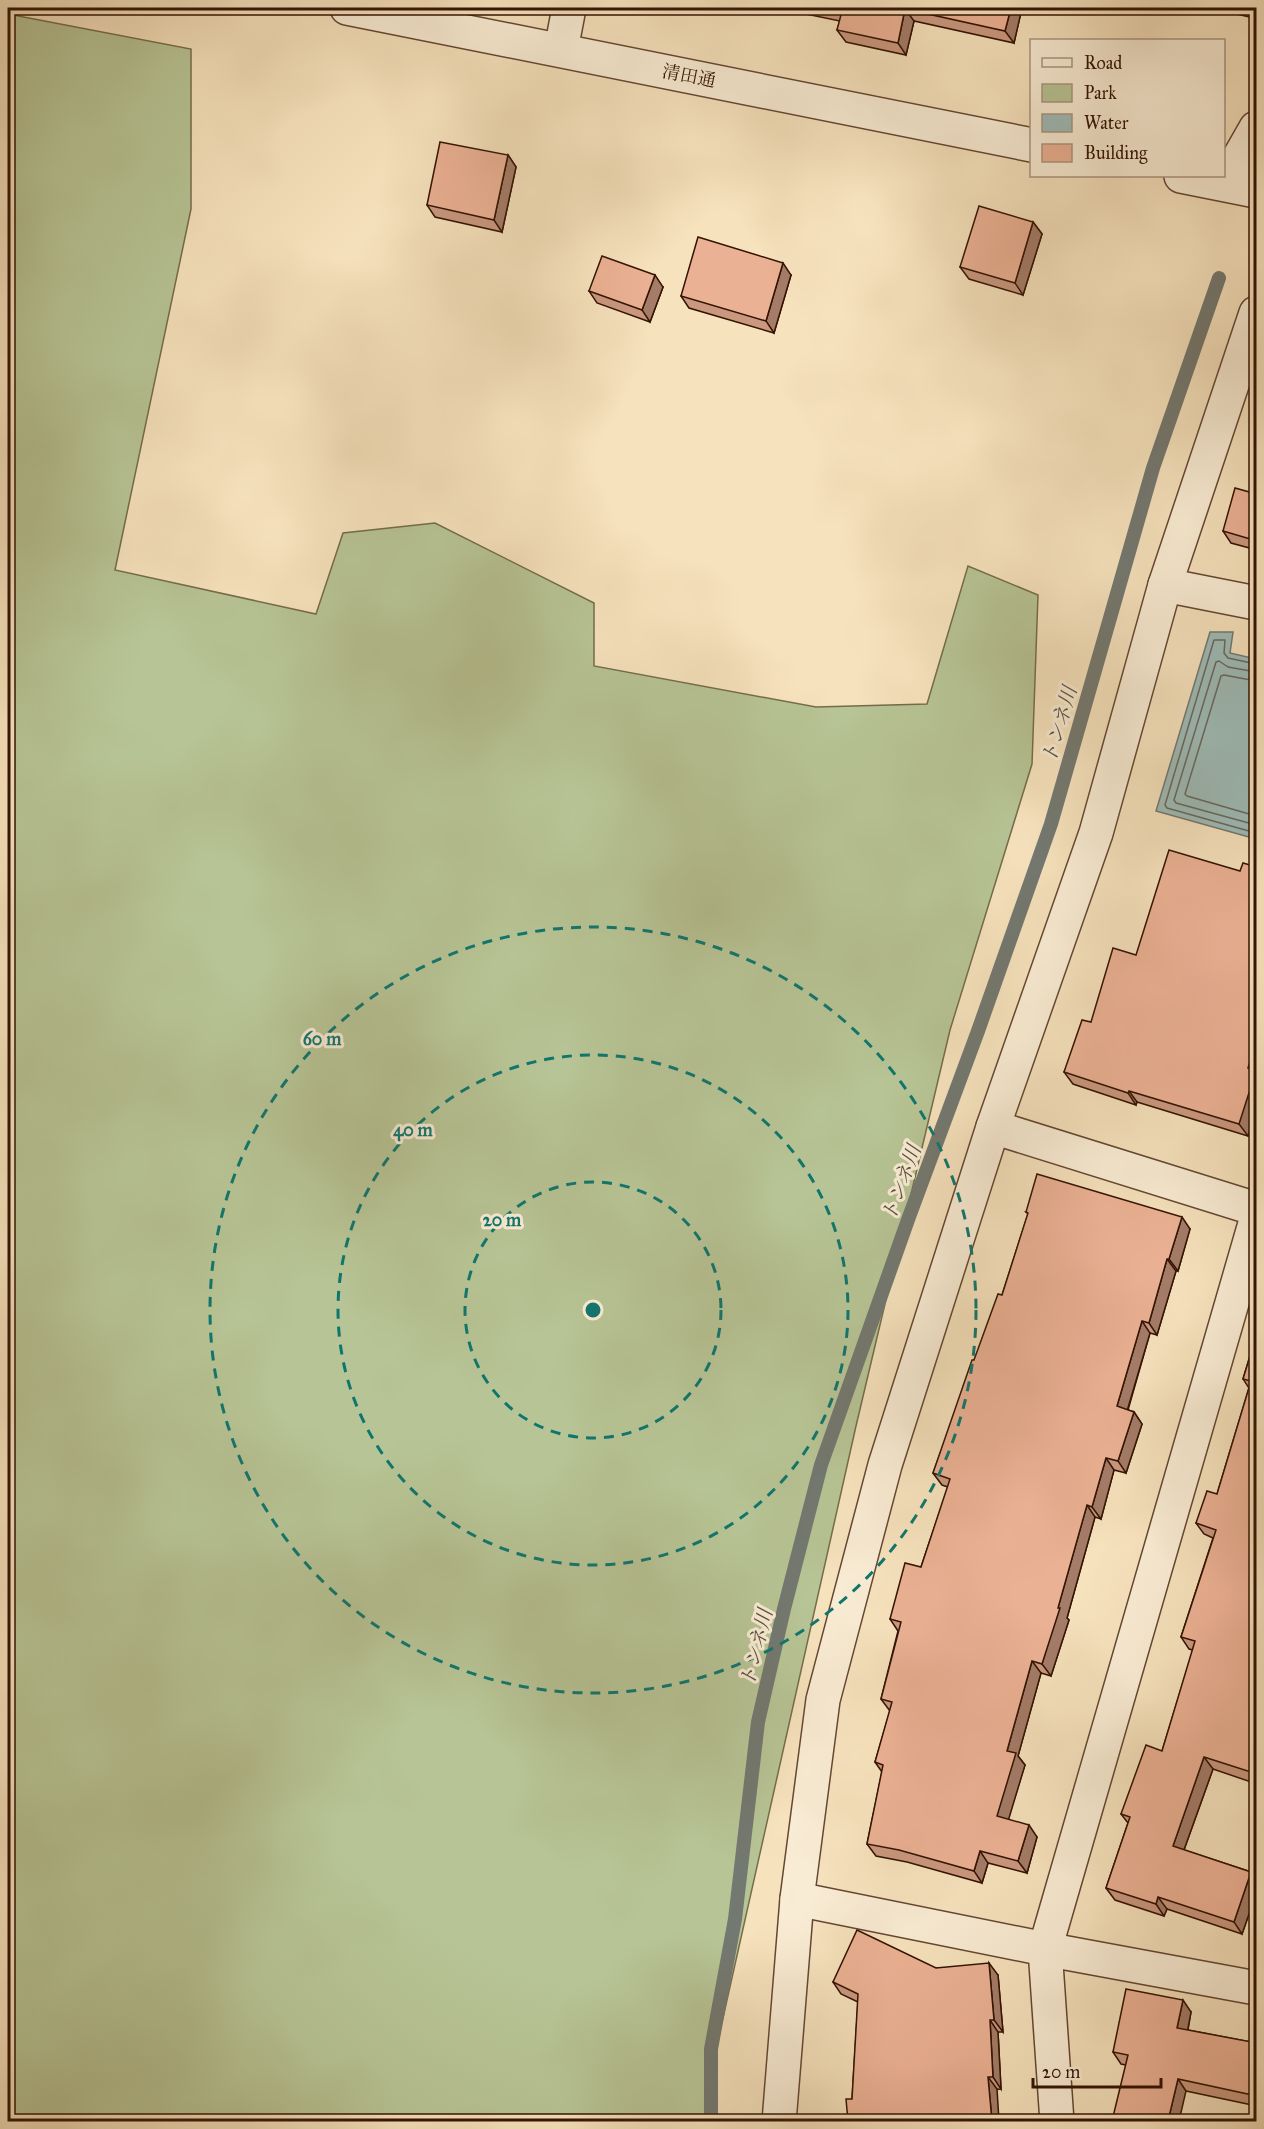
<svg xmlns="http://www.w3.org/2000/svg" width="1264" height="2129" viewBox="0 0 1264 2129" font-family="'IM FELL Great Primer','Noto Serif JP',serif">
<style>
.green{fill:#b7c495;stroke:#756c4c;stroke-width:1.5}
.water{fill:#9ebcb8;stroke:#737870;stroke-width:1.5}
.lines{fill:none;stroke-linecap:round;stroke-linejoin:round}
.shore{stroke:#68685e;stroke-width:1.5}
.stream{stroke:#737870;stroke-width:14}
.minor-casing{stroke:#644732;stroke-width:36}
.tertiary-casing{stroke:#644732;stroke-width:36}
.minor{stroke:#f9ecd4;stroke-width:33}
.tertiary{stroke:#f9ecd4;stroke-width:33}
.wall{fill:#ca987f;stroke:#331303;stroke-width:1.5}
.shaded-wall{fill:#a47c68;stroke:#331303;stroke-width:1.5}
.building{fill:#ebb194;stroke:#331303;stroke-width:1.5}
.ring{fill:none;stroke:#0f766e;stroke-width:3;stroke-dasharray:10 8}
.labels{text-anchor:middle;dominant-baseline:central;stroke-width:6;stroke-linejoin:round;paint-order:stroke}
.street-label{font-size:18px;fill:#331303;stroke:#f9ecd4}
.water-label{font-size:20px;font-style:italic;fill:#584e42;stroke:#f9ecd4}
.centre{fill:#0f766e;stroke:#f9ecd4;stroke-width:3}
.ring-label{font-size:18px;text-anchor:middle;font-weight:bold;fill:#0f766e;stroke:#f9ecd4;stroke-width:6;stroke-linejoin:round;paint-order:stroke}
</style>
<rect width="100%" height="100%" fill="#f6e2bd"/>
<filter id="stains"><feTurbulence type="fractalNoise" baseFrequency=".00333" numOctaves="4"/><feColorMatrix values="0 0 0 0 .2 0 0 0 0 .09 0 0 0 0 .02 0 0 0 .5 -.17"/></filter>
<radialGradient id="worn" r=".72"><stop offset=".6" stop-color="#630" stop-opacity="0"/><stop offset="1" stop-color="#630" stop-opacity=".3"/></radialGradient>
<path class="green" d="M 8,14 L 191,49 L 191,209 L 115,570 L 316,614 L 343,533 L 435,523 L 594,603 L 594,666 L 816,707 L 927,704 L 968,566 L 1038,595 L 1032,764 L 950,1030 L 856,1426 L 705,2098 L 708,2121 L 8,2121 Z"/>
<path class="water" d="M 1210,632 L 1233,632 L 1230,653 L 1256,659 L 1256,839 L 1156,811 Z"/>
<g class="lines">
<g class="shore">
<path d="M 1256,664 L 1228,658 L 1224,653 L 1225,640 L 1214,640 L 1165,805 L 1167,808 L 1256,833"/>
<path d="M 1256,672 L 1228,667 L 1219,661 L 1216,662 L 1174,800 L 1176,803 L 1256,825"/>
<path d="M 1256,681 L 1224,675 L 1221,676 L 1185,794 L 1187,796 L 1256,816"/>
</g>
<path class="stream" d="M 711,2122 L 711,2049 L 735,1919 L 758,1722 L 784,1609 L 821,1465 L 909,1217 L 978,1031 L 1051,824 L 1153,468 L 1219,278"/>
<g class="minor-casing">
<g id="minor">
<path d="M 561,50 L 569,8"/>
<path d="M 1224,184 L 1256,128"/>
<path d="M 1165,585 L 1256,603"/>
<path d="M 993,1127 L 1256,1209"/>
<path d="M 797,1899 L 1045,1949 L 1256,1988"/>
<path d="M 779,2122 L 797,1899 L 823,1700 L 885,1465 L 993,1127 L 1096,833 L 1165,585 L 1256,313"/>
<path d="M 1057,2122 L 1045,1949 L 1256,1220"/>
</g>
</g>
<g class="tertiary-casing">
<g id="tertiary">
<path d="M 347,8 L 1032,145"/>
<path d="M 1181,176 L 1256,191"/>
</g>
</g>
<use href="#minor" class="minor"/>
<use href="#tertiary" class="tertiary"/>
</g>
<g class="wall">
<path d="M 777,8 L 1022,8 L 1014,43 L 914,21 L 906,55 L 846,42 L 837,30 L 840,21 Z"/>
<path d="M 1210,8 L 1253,8 L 1250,17 Z"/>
<path d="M 508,155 L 516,167 L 502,232 L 435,217 L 427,205 Z"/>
<path d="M 1033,222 L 1042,234 L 1023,295 L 969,279 L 960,267 Z"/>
<path d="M 791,275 L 774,333 L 689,308 L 681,296 Z"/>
<path d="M 663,287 L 650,322 L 597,303 L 589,291 Z"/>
<path d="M 1257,481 L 1257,550 L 1231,543 L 1223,531 L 1253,493 Z"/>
<path d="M 1257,867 L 1257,1108 L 1248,1136 L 1137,1102 L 1136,1105 L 1073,1084 L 1064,1072 L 1091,1022 L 1136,955 L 1240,871 Z"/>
<path d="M 1026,1212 L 1190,1229 L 1178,1271 L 1176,1271 L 1157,1335 L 1150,1333 L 1128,1410 L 1134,1412 L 1142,1424 L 1126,1473 L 1114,1470 L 1101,1519 L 1095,1517 L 1067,1618 L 1069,1620 L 1051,1676 L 1041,1673 L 1018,1756 L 1025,1765 L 1008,1819 L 1037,1837 L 1027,1873 L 988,1863 L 982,1883 L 907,1862 L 876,1856 L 867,1844 L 882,1772 L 875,1762 L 890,1711 L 881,1699 L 898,1631 L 890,1619 L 921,1567 L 948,1487 L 942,1485 L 933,1473 L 974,1360 L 1002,1295 L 1028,1214 Z"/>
<path d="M 1257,1333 L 1257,1784 L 1213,1769 L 1184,1850 L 1251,1872 L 1257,1880 L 1257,1891 L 1242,1934 L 1167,1909 L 1164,1916 L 1115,1900 L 1106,1888 L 1128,1823 L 1121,1814 L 1162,1751 L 1193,1650 L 1189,1649 L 1181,1637 L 1213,1538 L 1204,1534 L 1196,1523 L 1217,1494 L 1249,1388 L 1243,1379 Z"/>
<path d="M 936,1968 L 998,1975 L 1003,2032 L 998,2032 L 1001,2089 L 852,2099 L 858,2002 L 841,1994 L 833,1982 Z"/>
<path d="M 1191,2012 L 1188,2030 L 1257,2043 L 1257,2106 L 1186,2091 L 1126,2065 L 1121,2064 L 1113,2052 Z"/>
</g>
<g class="shaded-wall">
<path d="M 1011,8 L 1022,8 L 1014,43 L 1005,31 Z"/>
<path d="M 1244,8 L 1253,8 L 1250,17 Z"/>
<path d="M 905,9 L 914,21 L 906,55 L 898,43 Z"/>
<path d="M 508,155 L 516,167 L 502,232 L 494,220 Z"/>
<path d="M 1033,222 L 1042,234 L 1023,295 L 1015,283 Z"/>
<path d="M 783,263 L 791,275 L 774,333 L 766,321 Z"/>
<path d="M 655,275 L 663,287 L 650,322 L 642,310 Z"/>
<path d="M 1257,1038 L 1257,1108 L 1248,1136 L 1239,1124 L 1248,1068 Z"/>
<path d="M 1129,1091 L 1137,1102 L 1136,1105 L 1128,1093 Z"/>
<path d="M 1182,1217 L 1190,1229 L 1178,1271 L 1169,1259 Z"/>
<path d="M 1167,1259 L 1176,1271 L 1157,1335 L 1149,1323 Z"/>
<path d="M 1142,1321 L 1150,1333 L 1125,1418 L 1117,1406 Z"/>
<path d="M 1134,1412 L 1142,1424 L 1126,1473 L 1118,1461 Z"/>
<path d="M 1106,1458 L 1114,1470 L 1101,1519 L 1092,1507 Z"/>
<path d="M 1087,1505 L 1095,1517 L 1067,1618 L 1069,1620 L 1051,1676 L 1042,1664 Z"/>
<path d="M 1032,1661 L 1041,1673 L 1018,1756 L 1025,1765 L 1006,1828 L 997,1816 L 1007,1751 Z"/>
<path d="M 1204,1757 L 1213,1769 L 1181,1858 L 1173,1846 Z"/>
<path d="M 1029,1825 L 1037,1837 L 1027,1873 L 1018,1861 Z"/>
<path d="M 980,1851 L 988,1863 L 982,1883 L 974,1871 Z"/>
<path d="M 1251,1872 L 1257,1880 L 1257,1891 L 1242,1934 L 1234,1922 Z"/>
<path d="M 1158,1897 L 1167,1909 L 1164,1916 L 1156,1904 Z"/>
<path d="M 989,1963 L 998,1975 L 1003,2032 L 994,2020 Z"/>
<path d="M 1183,2000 L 1191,2012 L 1186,2039 L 1177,2028 Z"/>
<path d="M 990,2020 L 998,2032 L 1001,2089 L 993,2077 Z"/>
<path d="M 988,2077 L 997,2089 L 999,2121 L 992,2121 Z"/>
<path d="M 1178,2079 L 1186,2091 L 1179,2121 L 1168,2121 Z"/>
</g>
<g class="building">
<path d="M 826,8 L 1011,8 L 1005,31 L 905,9 L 898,43 L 837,30 L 842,11 Z"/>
<path d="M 440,142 L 508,155 L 494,220 L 427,205 Z"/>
<path d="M 979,206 L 1033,222 L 1015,283 L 960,267 Z"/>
<path d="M 698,237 L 783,263 L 766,321 L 681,296 Z"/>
<path d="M 602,256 L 655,275 L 642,310 L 589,291 Z"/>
<path d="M 1257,481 L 1257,541 L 1223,531 L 1235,488 L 1253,493 Z"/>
<path d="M 1169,850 L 1240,871 L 1243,863 L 1257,867 L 1257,1038 L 1248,1068 L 1256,1071 L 1239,1124 L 1129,1091 L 1128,1093 L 1064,1072 L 1082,1020 L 1091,1022 L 1113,948 L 1136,955 Z"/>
<path d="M 1037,1174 L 1182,1217 L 1169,1259 L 1167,1259 L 1149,1323 L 1142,1321 L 1117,1406 L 1134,1412 L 1118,1461 L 1106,1458 L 1092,1507 L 1087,1505 L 1058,1608 L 1060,1608 L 1042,1664 L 1032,1661 L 1007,1751 L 1016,1753 L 997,1816 L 1029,1825 L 1018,1861 L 980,1851 L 974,1871 L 899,1850 L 867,1844 L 883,1765 L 875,1762 L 892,1702 L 881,1699 L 901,1622 L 890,1619 L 905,1563 L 921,1567 L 950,1479 L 933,1473 L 972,1360 L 974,1360 L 998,1294 L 1002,1295 L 1028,1213 L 1026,1212 Z"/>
<path d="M 1257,1333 L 1257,1774 L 1204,1757 L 1173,1846 L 1251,1872 L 1234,1922 L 1158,1897 L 1156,1904 L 1106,1888 L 1130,1817 L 1121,1814 L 1146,1745 L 1162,1751 L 1195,1641 L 1181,1637 L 1216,1530 L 1196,1523 L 1207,1491 L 1217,1494 L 1251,1381 L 1243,1379 Z"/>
<path d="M 857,1930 L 936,1968 L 989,1963 L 994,2020 L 990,2020 L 993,2077 L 988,2077 L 992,2121 L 848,2121 L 846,2099 L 852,2099 L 858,1994 L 833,1982 Z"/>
<path d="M 1126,1989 L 1183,2000 L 1177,2028 L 1257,2043 L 1257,2096 L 1178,2079 L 1168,2121 L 1112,2121 L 1128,2055 L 1113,2052 Z"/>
</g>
<g class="ring">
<circle cx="593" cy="1310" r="128"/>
<circle cx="593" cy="1310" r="255"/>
<circle cx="593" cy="1310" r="383"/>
</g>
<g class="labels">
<g class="street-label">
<text transform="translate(689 76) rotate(11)">清田通</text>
</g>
<g class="water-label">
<text transform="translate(1059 725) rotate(-74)">トンネ川</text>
<text transform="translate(901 1183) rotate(-70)">トンネ川</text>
<text transform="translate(756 1648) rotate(-76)">トンネ川</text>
</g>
</g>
<circle cx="593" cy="1310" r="9" class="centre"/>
<g class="ring-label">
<text x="322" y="1045">60 m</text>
<text x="413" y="1136">40 m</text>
<text x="502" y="1226">20 m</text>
</g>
<rect width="1264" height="2129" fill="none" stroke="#f6e2bd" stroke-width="30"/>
<rect x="9" y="9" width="1246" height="2111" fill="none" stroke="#331303" stroke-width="3"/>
<rect x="15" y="15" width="1234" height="2099" fill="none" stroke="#331303" stroke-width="1.5"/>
<rect x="1030" y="39" width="195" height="138" fill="#f9ecd4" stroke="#aa9580" stroke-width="1.5"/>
<rect x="1042" y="58" width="30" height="9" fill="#f9ecd4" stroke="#aa9580" stroke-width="1.5"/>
<text x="1084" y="69" font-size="18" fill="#331303">Road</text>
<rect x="1042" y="84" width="30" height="18" fill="#b7c495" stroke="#aa9580" stroke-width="1.5"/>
<text x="1084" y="99" font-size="18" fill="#331303">Park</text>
<rect x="1042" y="114" width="30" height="18" fill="#9ebcb8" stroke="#aa9580" stroke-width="1.5"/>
<text x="1084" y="129" font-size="18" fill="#331303">Water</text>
<rect x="1042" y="144" width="30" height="18" fill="#ebb194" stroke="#aa9580" stroke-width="1.5"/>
<text x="1084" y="159" font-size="18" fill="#331303">Building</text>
<path d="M1033 2078v9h128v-9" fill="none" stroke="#331303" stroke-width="3"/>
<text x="1042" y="2078" font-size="18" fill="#331303" stroke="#f9ecd4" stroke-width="4.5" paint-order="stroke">20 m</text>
<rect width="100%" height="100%" filter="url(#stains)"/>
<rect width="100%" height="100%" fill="url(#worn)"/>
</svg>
